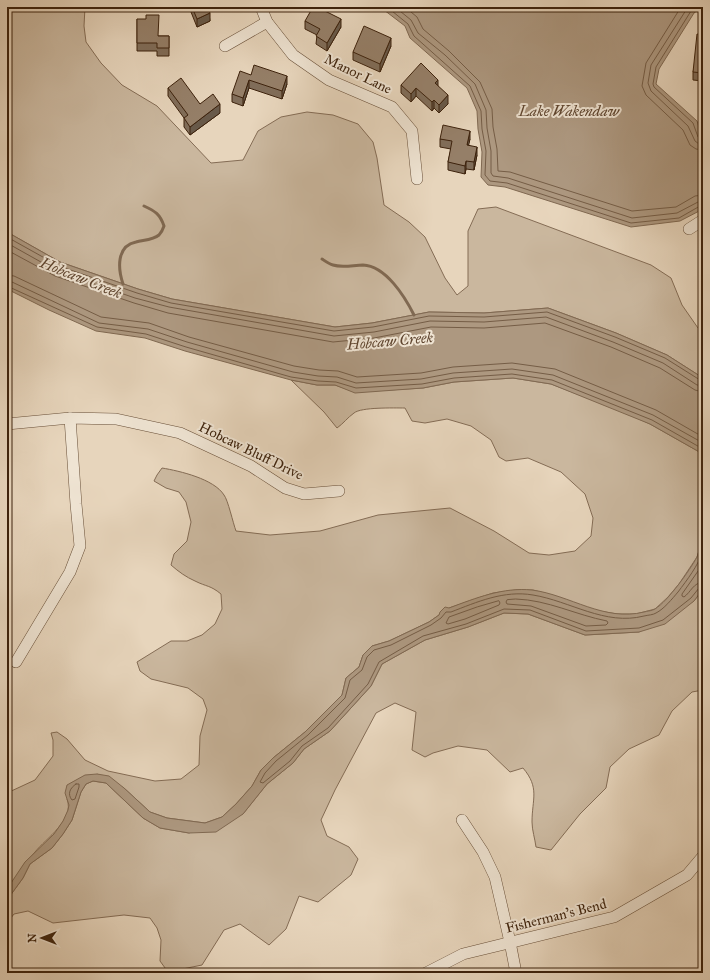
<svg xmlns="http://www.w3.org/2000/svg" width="710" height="980" viewBox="0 0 710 980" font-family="'IM FELL Great Primer',serif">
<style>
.green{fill:#cab79e;stroke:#846c55}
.water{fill:#ad9880;stroke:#806952}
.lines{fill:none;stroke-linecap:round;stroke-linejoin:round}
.shore{stroke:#755d46;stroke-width:1}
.stream{stroke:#806952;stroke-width:3}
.street-casing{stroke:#684f38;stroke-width:12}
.street{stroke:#efe4d3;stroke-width:11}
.wall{fill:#806d59;stroke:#3d220c}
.shaded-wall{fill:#685949;stroke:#3d220c}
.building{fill:#957f68;stroke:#3d220c}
.labels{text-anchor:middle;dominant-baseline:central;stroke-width:4;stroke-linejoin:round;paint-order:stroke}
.street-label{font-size:14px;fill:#3d220c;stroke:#efe4d3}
.water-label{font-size:15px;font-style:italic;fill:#5f452f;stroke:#efe4d3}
</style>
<rect width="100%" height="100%" fill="#e7d5bc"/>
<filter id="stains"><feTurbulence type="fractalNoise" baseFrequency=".005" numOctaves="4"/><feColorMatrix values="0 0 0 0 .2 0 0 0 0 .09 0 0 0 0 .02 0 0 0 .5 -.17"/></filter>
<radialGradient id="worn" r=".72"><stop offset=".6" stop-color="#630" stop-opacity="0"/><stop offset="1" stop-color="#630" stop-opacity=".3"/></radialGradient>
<g class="green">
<path d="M 7,7 L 85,7 L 84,26 L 86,42 L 101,63 L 122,85 L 157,106 L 211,163 L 243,160 L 258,131 L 281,117 L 307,112 L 333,115 L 358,124 L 373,142 L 377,158 L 384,205 L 409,222 L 425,237 L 445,278 L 457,295 L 468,286 L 468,231 L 478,209 L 496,207 L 651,265 L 671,278 L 682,305 L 698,328 L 703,330 L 703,378 L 667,355 L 616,333 L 548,308 L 484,313 L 429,312 L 372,323 L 335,327 L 172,299 L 138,289 L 60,262 L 7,232 Z"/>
<path d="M 513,378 L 551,384 L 619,410 L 650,424 L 703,454 L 703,540 L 697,557 L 679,584 L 668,597 L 655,609 L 636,614 L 617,614 L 594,610 L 555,596 L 533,590 L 516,590 L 493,593 L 449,608 L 429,622 L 389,641 L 372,646 L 363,655 L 359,667 L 346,678 L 342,695 L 305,732 L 273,758 L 261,770 L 252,786 L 236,804 L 222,817 L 205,823 L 167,818 L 150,812 L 124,788 L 97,774 L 67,799 C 75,820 46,838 35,852 C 26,864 16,877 7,889 L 7,793 L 35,780 L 53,756 L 53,740 L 51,733 L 57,732 L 67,739 L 85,760 L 108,771 L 155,781 L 181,779 L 199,765 L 200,736 L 207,710 L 203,699 L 188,688 L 151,679 L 140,671 L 137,662 L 171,641 L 187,641 L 202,635 L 215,624 L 222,609 L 221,594 C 210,585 207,587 195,581 C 186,577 179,572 171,565 L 174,554 L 187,541 L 191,522 L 186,502 L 179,492 L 166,488 L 154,481 L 157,475 L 162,468 C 180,471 214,479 224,495 C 228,500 233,523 236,531 L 270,535 L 320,531 L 378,515 L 450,508 L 494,531 L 529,553 L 549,555 L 575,551 L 591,536 L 593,518 L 585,494 L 561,472 L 528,458 L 506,461 L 499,457 L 491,440 L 471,426 L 447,419 L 425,423 L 412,421 L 405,408 C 394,408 361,407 354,413 C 347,418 344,423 337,428 L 324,412 L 291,380 L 317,385 L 335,385 L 355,392 L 423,388 L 454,382 Z"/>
<path d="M 703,589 L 703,690 L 692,692 L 672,711 L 659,735 L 629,749 L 610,767 L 606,788 L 580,814 L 551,850 L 536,847 C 535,839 532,830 532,822 C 532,799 540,788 523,768 L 510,772 L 487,750 L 458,746 L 433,753 L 425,757 L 412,750 L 416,712 L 395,703 L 376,713 L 335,790 L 321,820 L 327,836 L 349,847 L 358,859 L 351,875 L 318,902 L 299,896 L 286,929 L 269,945 L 240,924 L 224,930 L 202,965 L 168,972 L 160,961 L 161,940 L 157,928 L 150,918 L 124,915 L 53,923 L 28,911 L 14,914 L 7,923 L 7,900 L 23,878 L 30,864 L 52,848 L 63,834 L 72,820 L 81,792 L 86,784 L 93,781 L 106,783 L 143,818 L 160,828 L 189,833 L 243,814 L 267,784 L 293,763 L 304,749 L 330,731 L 371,686 L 382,664 L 425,640 L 468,627 L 504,613 L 528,614 L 585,635 L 639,632 L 694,601 Z"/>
</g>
<g class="water">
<path d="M 369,7 L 702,7 L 694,13 L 659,69 L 656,84 L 697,121 L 703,140 L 703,209 L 680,221 L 631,227 L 505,187 L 488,185 L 481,177 L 482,152 L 478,129 L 477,111 L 467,88 L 410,38 L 405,26 L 384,10 Z"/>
<path d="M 7,232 L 60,262 L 138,289 L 172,299 L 335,327 L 372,323 L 429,312 L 484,313 L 548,308 L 616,333 L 667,355 L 703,378 L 703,454 L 650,424 L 551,384 L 513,378 L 454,382 L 423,388 L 355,393 L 335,385 L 317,385 L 291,380 L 185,351 L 145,338 L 96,331 L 49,310 L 7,289 Z"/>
<path d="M 703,540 L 703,589 L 694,601 L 665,624 L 639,632 L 585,635 L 528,614 L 504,613 L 468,627 L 425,640 L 382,664 L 371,686 L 330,731 L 304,749 L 293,763 L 267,784 L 243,814 L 216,832 L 189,833 L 160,828 L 143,818 L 106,783 L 93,781 L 86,784 L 81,792 L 72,820 L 63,834 L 52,848 L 30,864 L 23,878 L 7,900 L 7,889 L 25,862 L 54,834 L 63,821 L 68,810 L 69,805 L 65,793 L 67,785 L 85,775 L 97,774 L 109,776 L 124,788 L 150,812 L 167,818 L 205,823 L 222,817 L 236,804 L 252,786 L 261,770 L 273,758 L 305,732 L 342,695 L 346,678 L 359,667 L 363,655 L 372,646 L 389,641 L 429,622 L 439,615 L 440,612 L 445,607 L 449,608 C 476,598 503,587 532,590 C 570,595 604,622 644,612 C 647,611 652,611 655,609 C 668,601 690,570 697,557 C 699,551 700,545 703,540 Z"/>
</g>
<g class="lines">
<g class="shore">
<path d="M 387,7 L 408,24 L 414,36 L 470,86 L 481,111 L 482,129 L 486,151 L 485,175 L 490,181 L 507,183 L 631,223 L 679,218 L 700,206 L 703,206"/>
<path d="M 395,7 L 411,20 L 418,33 L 445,55 L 475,84 L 486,110 L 487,128 L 491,151 L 491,173 L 493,176 L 508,178 L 632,218 L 677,213 L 698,202 L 703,201"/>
<path d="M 405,7 L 417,17 L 423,29 L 449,51 L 480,82 L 492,109 L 493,127 L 497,149 L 498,171 L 510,172 L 632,211 L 676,207 L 695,196 L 703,195"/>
<path d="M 681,7 L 646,63 L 642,86 L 646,95 L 683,130 L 690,145 L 696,149 L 703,150"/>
<path d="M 688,7 L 651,65 L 648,83 L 651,91 L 688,126 L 695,141 L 699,144 L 703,144"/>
<path d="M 696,7 L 691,11 L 656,67 L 653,84 L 654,87 L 693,123 L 698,137 L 703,139"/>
<path d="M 7,237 L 59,266 L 137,293 L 171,303 L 334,331 L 373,327 L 429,316 L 484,317 L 547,312 L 615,337 L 665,358 L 700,380 L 703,381"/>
<path d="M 7,243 L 57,271 L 135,298 L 169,307 L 334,336 L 374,332 L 430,321 L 484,322 L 546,317 L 613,342 L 663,363 L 697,385 L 703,386"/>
<path d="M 7,250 L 55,276 L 134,303 L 168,313 L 333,342 L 374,338 L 431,327 L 484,328 L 545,323 L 611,347 L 660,368 L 695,390 L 703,392"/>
<path d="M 7,275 L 14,276 L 101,317 L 149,323 L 189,337 L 294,366 L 319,370 L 338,371 L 357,377 L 421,373 L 453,367 L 512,363 L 555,369 L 656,410 L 703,437"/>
<path d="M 7,281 L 12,282 L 99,323 L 148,329 L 187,342 L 293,372 L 318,376 L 337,377 L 356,383 L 421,379 L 453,373 L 512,369 L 553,375 L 653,415 L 703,443"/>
<path d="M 7,286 L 97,327 L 146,334 L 186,347 L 291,377 L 318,381 L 336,382 L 356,388 L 422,384 L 454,378 L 512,374 L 552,380 L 652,420 L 703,449"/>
<path d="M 703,551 C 698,566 687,580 678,592 C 672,599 664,609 656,613 C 653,615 648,615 644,616 C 605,626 570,601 533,595 C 504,590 477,602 451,612 L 446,612 L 441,618 L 431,625 L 391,645 L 374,650 L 367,657 L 362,670 L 350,680 L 345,698 L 308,735 L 276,761 L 265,773 L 260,782 L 263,783 L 290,761 L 302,746 L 328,728 L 368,684 L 379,662 L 423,636 L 466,624 L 504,609 L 530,610 L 586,631 L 639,628 L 663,620 L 691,598 L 699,588 L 703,587"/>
<path d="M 703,564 L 682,594 L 682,596 L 684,597 C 691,592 693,583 703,582"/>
<path d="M 516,599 C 548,600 576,615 607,621 L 608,623 L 606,625 L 586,626 L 531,606 L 507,604 L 506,602 L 507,600 Z"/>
<path d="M 499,601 L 500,603 L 499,605 L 465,619 L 448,624 L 446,623 L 449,617 L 477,607 Z"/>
<path d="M 76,784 L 79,784 L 79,787 L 75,799 L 72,800 C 67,794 70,788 76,784 Z"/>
</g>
<g class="stream">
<path d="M 322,259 C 325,261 329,264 333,265 C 342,268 354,265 363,265 C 386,266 405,297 414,315"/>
<path d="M 123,284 C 118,269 116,246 136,242 C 143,240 153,240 159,235 C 161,233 163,229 164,226 C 160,214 155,211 144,206"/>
</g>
<g class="street-casing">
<g id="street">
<path d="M 261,7 L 267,22 L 293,55 L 329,80 L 392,107 L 412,131 L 417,179"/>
<path d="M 225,46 L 267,22"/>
<path d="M 689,229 L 703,220"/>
<path d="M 7,424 L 70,418 L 116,419 L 180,433 L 251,466 L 285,488 L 304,494 L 339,491"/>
<path d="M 16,662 L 70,572 L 80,546 L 76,504 L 70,418"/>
<path d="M 462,820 L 483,852 L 495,877 L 510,942 L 516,973"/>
<path d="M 426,973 L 463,954 L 614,917 L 687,875 L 703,856"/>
</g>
</g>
<use href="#street" class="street"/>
</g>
<g class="wall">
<path d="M 189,7 L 209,7 L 208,7 L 210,21 L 197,27 Z"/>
<path d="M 137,19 L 158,36 L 169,36 L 169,56 L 157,56 L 157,51 L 137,51 Z"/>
<path d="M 305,21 L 341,27 L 327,51 L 316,44 L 317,35 L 305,29 Z"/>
<path d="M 703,35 L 703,81 L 693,80 L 693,72 Z"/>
<path d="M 391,46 L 380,72 L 353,60 L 353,52 Z"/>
<path d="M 251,75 L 287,84 L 282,99 L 249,88 L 243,106 L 232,102 L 232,94 Z"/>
<path d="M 401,85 L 438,86 L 448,104 L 439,113 L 434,108 L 432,111 L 416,96 L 411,102 L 401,93 Z"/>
<path d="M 168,88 L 200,104 L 220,113 L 190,135 L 184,127 L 184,118 L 168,96 Z"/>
<path d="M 440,139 L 470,139 L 468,145 L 477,155 L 474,170 L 466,169 L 465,174 L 448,170 L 448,162 L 451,149 L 440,147 Z"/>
<path d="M 703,271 L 703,295 L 700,294 L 700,287 Z"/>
</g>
<g class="shaded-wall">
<path d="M 210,13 L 210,21 L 197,27 L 197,19 Z"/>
<path d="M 341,19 L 341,27 L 327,51 L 327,43 Z"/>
<path d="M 391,38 L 391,46 L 380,72 L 380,64 Z"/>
<path d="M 287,76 L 287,84 L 282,99 L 282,91 Z"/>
<path d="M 249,80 L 249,88 L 243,106 L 243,98 Z"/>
<path d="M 438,80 L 438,88 L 435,83 Z"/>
<path d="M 416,88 L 416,96 L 411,102 L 411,94 Z"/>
<path d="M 448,95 L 448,104 L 439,113 L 439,105 Z"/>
<path d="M 434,100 L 434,108 L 432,111 L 432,102 Z"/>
<path d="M 220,104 L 220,113 L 190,135 L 190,127 Z"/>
<path d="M 470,131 L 470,139 L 467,153 L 467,145 Z"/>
<path d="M 477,147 L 477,155 L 474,170 L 474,162 Z"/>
<path d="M 466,161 L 466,169 L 465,174 L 465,166 Z"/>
</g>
<g class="building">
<path d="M 192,7 L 208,7 L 210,13 L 197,19 Z"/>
<path d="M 313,7 L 317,7 L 341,19 L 327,43 L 316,36 L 320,29 L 305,21 Z"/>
<path d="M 146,15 L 159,15 L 158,36 L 169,36 L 169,48 L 157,48 L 157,43 L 137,43 L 137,19 L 146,19 Z"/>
<path d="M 364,26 L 391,38 L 380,64 L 353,52 Z"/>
<path d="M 697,34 L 703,35 L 703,73 L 693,72 Z"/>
<path d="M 421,63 L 438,80 L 435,83 L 448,95 L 439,105 L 434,100 L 432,102 L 416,88 L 411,94 L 401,85 Z"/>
<path d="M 254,65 L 287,76 L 282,91 L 249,80 L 243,98 L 232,94 L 240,71 L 251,75 Z"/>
<path d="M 181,78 L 200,104 L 213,94 L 220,104 L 190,127 L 184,118 L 188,115 L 168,88 Z"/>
<path d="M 443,125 L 470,131 L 467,145 L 477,147 L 474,162 L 466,161 L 465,166 L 448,162 L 452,141 L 440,139 Z"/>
<path d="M 702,271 L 703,271 L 703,287 L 700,287 Z"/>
</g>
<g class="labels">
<g class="street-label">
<text transform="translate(358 74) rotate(26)">Manor Lane</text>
<text transform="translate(251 451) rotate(26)">Hobcaw Bluff Drive</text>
<text transform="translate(556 916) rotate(-14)">Fisherman's Bend</text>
</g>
<g class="water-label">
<text x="569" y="111">Lake Wakendaw</text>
<text transform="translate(81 278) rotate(22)">Hobcaw Creek</text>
<text transform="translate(390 341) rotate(-5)">Hobcaw Creek</text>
</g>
</g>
<rect width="710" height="980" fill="none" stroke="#e7d5bc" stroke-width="24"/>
<rect x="8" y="8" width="694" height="964" fill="none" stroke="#3d220c" stroke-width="2"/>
<rect x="12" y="12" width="686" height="956" fill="none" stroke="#3d220c"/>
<g transform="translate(42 938) rotate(270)" stroke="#efe4d3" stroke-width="3" paint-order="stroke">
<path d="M0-3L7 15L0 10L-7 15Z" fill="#3d220c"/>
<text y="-6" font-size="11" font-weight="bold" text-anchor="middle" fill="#3d220c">N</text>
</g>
<rect width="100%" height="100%" filter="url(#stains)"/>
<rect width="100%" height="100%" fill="url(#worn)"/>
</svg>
